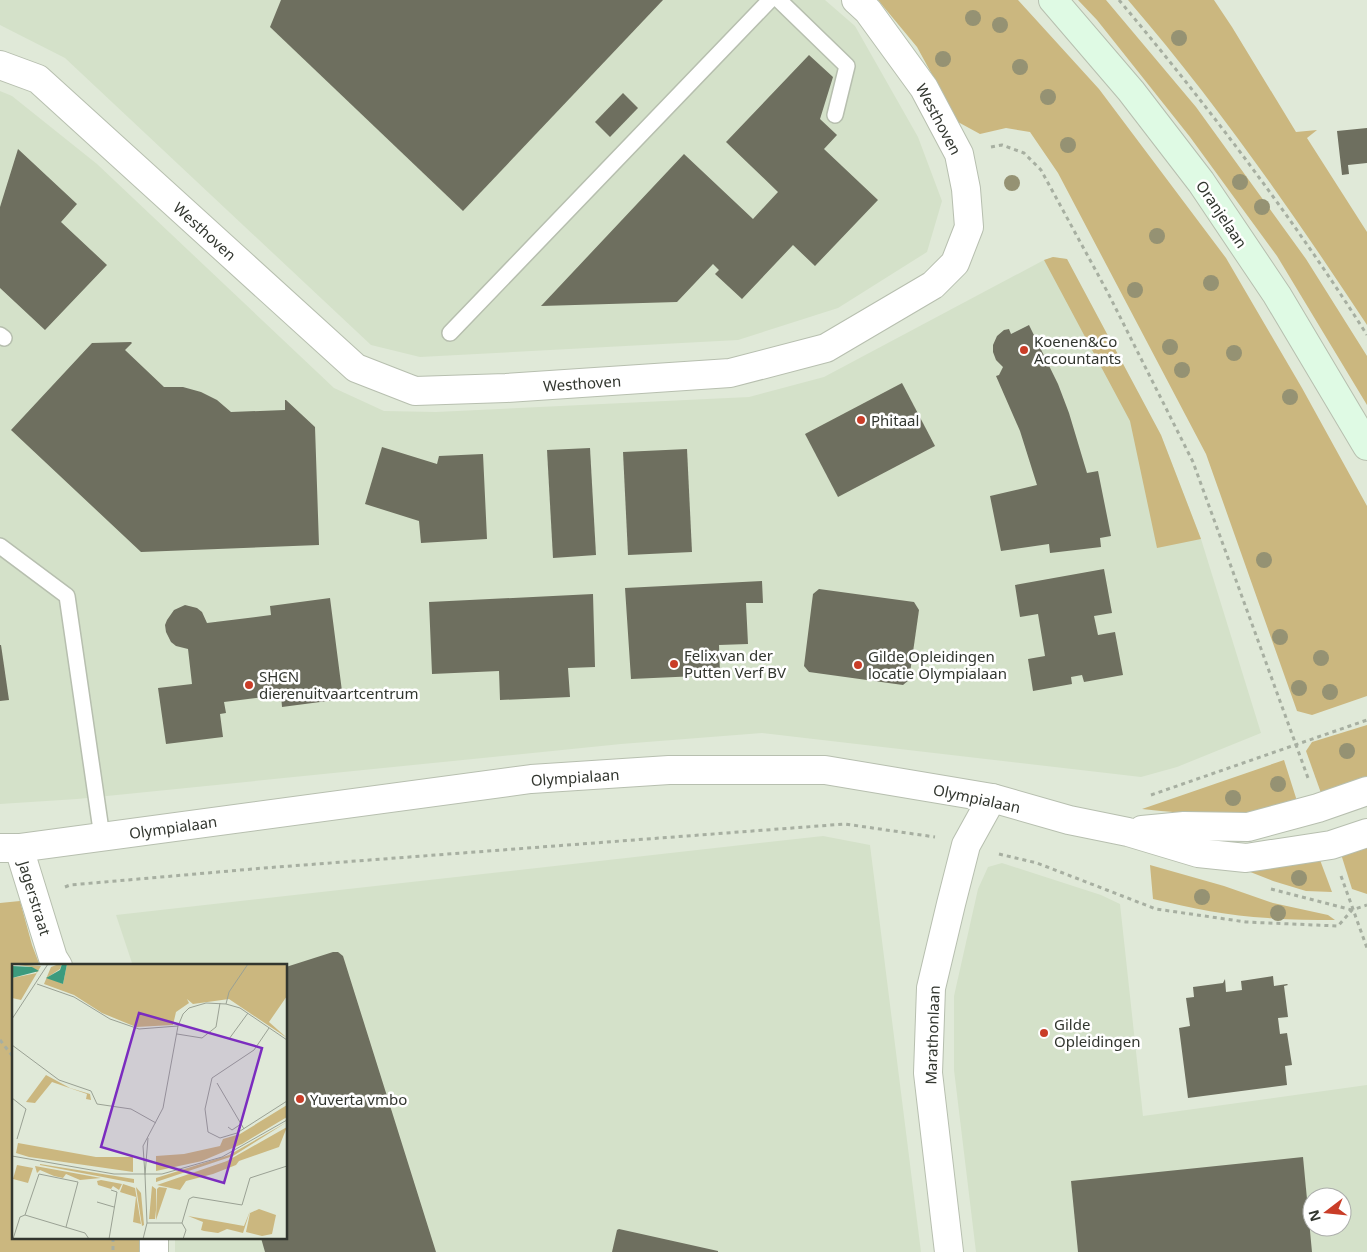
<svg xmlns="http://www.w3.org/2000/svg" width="1367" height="1252" viewBox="0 0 1367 1252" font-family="'Noto Sans',sans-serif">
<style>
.built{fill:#d4e1c9;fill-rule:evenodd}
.green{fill:#cbb77f}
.building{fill:#6e6f5f}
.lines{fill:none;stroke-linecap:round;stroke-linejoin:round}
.lane-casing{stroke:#b7bfaf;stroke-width:18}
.street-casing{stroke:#b7bfaf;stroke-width:30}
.secondary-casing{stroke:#b7bfaf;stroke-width:30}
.path{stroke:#a7afa1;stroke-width:3;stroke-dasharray:4 4;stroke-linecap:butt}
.lane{stroke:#fff;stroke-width:15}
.street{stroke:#fff;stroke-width:28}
.secondary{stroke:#dffae4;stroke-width:28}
.tree{fill:#959273}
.poi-dot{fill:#c93d28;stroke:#fff;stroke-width:2}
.labels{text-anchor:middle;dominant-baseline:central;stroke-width:5;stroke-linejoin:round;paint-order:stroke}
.street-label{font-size:15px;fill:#32362f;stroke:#fff}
.poi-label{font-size:15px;fill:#32362f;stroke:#fff;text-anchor:start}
.inset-road{fill:none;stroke:#9aa194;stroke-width:1}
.view{fill:#7b2cbf;fill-opacity:0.15;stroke:#7b2cbf;stroke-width:2.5}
.inset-edge{fill:none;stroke:#32362f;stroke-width:2.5}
</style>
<rect width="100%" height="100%" fill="#e0e9d8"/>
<g class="built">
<path d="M 0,0 L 825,0 L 855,26 L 918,137 L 942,201 L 927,252 L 838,308 L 738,340 L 420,357 L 371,345 L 65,58 L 0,25 Z"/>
<path d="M 0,91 L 12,96 L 97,164 L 334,388 L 384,411 L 436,412 L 749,397 L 824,377 L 1044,260 L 1053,257 L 1067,259 L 1161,435 L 1201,539 L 1261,733 L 1177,767 L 1141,777 L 762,733 L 621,744 L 77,799 L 0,804 Z"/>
<path d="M 823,836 L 870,845 L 921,1252 L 175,1252 L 175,1238 L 286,1238 L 286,966 L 133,966 L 116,915 Z"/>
<path d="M 1002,863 L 1101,895 L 1120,904 L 1143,1116 L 1367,1085 L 1367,1252 L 976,1252 L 954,1070 L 954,996 L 978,889 L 988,867 ZM 1312,1197 L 1342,1197 L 1342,1227 L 1312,1227 Z"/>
</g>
<g class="green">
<path d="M 878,0 L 1018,0 L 1099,89 L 1226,258 L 1302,388 L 1367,506 L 1367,696 L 1312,715 L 1297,711 L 1206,454 L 1058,173 L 1030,132 L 1006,128 L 980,134 L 958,122 L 917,47 Z"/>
<path d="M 1078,0 L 1106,0 L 1196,107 L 1306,259 L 1367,356 L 1367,405 L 1277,256 L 1190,137 L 1097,20 Z"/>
<path d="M 1128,0 L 1214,0 L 1232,27 L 1296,132 L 1317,130 L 1307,138 L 1367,232 L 1367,325 C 1293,213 1216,102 1128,0 Z"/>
<path d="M 1053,257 L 1067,259 L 1161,435 L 1201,539 L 1157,548 L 1130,421 L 1044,260 Z"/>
<path d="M 1367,725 L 1367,776 L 1321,793 L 1306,751 L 1312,742 Z"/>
<path d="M 1284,760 L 1297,801 C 1278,807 1257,813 1236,814 C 1205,816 1173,812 1142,809 Z"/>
<path d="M 1367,846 L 1367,894 L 1352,889 L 1341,854 Z"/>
<path d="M 1320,860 L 1332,892 L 1306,891 L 1273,881 L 1240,868 Z"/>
<path d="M 1150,865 L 1224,886 L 1273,903 L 1328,915 L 1335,920 C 1313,920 1290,920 1268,918 C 1229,916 1191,908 1153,899 Z"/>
<path d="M 20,901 L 32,945 L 40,966 L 14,966 L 14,1238 L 140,1238 L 140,1252 L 0,1252 L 0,903 Z"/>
</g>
<g class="building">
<path d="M 281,0 L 663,0 L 463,211 L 270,27 Z"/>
<path d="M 809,55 L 833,77 L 820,119 L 837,135 L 824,149 L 878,200 L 815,266 L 793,245 L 742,299 L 715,274 L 719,270 L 713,264 L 677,302 L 541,306 L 684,154 L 753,219 L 778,192 L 726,142 Z"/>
<path d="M 623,93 L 638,108 L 610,137 L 595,122 Z"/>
<path d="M 1367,128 L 1367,163 L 1348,165 L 1349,174 L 1342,175 L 1337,131 Z"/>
<path d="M 18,149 L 77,204 L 61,222 L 107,265 L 45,330 L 0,288 L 0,207 Z"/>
<path d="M 1029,325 L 1058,384 L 1069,413 L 1087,473 L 1098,471 L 1111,536 L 1100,538 L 1101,547 L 1050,553 L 1049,544 L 1001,551 L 990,496 L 1037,485 L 1020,431 L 996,376 L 999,375 L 1003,367 L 996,360 L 993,352 L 993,345 L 997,336 L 1004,330 L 1009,329 L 1011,334 Z"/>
<path d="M 131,342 L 132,343 L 125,350 L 164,387 L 183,387 L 201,392 L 217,400 L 231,412 L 285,410 L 285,400 L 286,400 L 315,427 L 319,545 L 141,552 L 11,430 L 92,343 Z"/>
<path d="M 902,383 L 935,446 L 838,497 L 805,434 Z"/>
<path d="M 382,447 L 437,464 L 439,456 L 483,454 L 487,539 L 421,543 L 419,521 L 365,504 Z"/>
<path d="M 590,448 L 596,555 L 553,558 L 547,450 Z"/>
<path d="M 687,449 L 692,552 L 628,555 L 623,452 Z"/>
<path d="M 1104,569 L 1112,613 L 1094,616 L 1098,635 L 1115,632 L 1123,675 L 1084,682 L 1082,675 L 1071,677 L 1072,684 L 1033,691 L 1028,659 L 1045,656 L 1038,614 L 1020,617 L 1015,585 Z"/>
<path d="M 762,581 L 763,603 L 746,603 L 748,644 L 719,645 L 720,675 L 631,679 L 625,588 Z"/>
<path d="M 819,589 L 914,602 L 919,610 L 909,680 L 903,685 L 809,672 L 804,666 L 813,594 Z"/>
<path d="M 593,594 L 595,667 L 568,668 L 570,697 L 500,700 L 499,671 L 432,674 L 429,602 Z"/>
<path d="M 330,598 L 343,699 L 282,707 L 281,695 L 224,702 L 226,713 L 220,714 L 223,737 L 166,744 L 158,688 L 192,684 L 188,649 L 176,646 L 171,642 L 166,632 L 165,625 L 167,620 L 174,610 L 185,605 L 197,608 L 202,612 L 207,623 L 271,615 L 270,606 Z"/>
<path d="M 0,645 L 1,645 L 9,700 L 0,701 Z"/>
<path d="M 333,952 L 338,952 L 343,956 L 436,1252 L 265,1252 L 261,1238 L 286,1238 L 286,967 Z"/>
<path d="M 1273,976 L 1274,986 L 1287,984 L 1288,985 L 1284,986 L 1288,1017 L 1278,1018 L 1280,1034 L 1287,1033 L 1292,1065 L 1285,1066 L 1287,1085 L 1188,1098 L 1179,1028 L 1190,1026 L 1186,998 L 1194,997 L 1193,987 L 1223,983 L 1225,979 L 1226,992 L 1242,990 L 1241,981 Z"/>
<path d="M 1303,1157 L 1312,1252 L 1078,1252 L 1071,1181 Z"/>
<path d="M 619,1229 L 718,1251 L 718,1252 L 612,1252 L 617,1230 Z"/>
</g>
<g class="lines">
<g class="lane-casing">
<g id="lane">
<path d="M 779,0 L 847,66 L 835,115"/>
<path d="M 450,333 L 770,0"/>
<path d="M 0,335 L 4,338"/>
<path d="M 0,546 L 67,596 L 102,837"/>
</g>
</g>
<g class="street-casing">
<g id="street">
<path d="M 0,65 L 38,79 L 356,368 L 415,391 L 506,388 L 730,373 L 826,348 L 933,285 L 955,263 L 969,227 L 966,189 L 959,154 L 924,88 L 868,11 L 856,0"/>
<path d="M 1142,830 L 1184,826 L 1248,827 L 1318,808 L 1367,791"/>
<path d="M 0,848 L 19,848 L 53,958 L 58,966"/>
<path d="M 19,848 L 531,779 L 669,770 L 825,770 L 992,798 L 1069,820 L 1128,832 L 1198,853 L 1246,858 L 1331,845 L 1367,833"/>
<path d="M 154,1252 L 154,1238"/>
<path d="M 949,1252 L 928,1073 L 931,988 L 951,904 L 966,845 L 992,798"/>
</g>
</g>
<g class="secondary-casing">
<path id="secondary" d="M 1053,0 L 1131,91 L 1201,182 L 1277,295 L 1367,446"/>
</g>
<g class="path">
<path d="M 1119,0 C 1208,106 1293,218 1367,335"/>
<path d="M 991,147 L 1002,145 L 1024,153 L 1041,170 L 1108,293 L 1193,462 L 1308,778"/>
<path d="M 1151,795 L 1367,720"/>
<path d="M 999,854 L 1037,863 L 1156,909 L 1246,922 L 1338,926 L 1352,910 L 1367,905"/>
<path d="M 1341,876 L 1367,948"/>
<path d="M 65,887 L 70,885 L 264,868 L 845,824 L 935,837"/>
<path d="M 1271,889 L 1352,910"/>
<path d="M 0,1040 L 14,1058"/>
<path d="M 113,1238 L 113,1252"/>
</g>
<use href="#lane" class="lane"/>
<use href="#street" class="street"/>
<use href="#secondary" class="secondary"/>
</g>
<g class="tree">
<circle cx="973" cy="18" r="8"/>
<circle cx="1000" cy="25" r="8"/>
<circle cx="1179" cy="38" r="8"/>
<circle cx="943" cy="59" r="8"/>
<circle cx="1020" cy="67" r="8"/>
<circle cx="1048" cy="97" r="8"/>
<circle cx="1068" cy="145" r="8"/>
<circle cx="1240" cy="182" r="8"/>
<circle cx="1012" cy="183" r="8"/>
<circle cx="1262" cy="207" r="8"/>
<circle cx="1157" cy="236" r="8"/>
<circle cx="1211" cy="283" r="8"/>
<circle cx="1135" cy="290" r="8"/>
<circle cx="1170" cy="347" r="8"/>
<circle cx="1234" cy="353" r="8"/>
<circle cx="1182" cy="370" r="8"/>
<circle cx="1290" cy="397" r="8"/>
<circle cx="1264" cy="560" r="8"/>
<circle cx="1280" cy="637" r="8"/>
<circle cx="1321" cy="658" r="8"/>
<circle cx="1299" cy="688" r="8"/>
<circle cx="1330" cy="692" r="8"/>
<circle cx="1347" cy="751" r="8"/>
<circle cx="1278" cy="784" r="8"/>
<circle cx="1233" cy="798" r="8"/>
<circle cx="1299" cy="878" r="8"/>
<circle cx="1202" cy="897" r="8"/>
<circle cx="1278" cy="913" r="8"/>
</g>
<g class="poi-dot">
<circle cx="1024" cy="350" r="5"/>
<circle cx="861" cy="420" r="5"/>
<circle cx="674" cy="664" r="5"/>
<circle cx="858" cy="665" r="5"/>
<circle cx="249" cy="685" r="5"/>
<circle cx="1044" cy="1033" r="5"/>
<circle cx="300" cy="1099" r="5"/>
</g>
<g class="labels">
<g class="street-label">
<text transform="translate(939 119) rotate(62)">Westhoven</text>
<text transform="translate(1222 214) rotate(56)">Oranjelaan</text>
<text transform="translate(205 231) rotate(42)">Westhoven</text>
<text transform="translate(582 383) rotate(-4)">Westhoven</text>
<text transform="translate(575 777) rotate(-4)">Olympialaan</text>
<text transform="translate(977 798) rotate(12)">Olympialaan</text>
<text transform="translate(173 827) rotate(-8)">Olympialaan</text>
<text transform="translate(35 898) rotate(73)">Jagerstraat</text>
<text transform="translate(932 1035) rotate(-88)">Marathonlaan</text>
</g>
<g class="poi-label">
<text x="1034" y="341">Koenen&amp;Co<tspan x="1034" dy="17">Accountants</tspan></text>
<text x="871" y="420">Phitaal</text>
<text x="684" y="655">Felix van der<tspan x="684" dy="17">Putten Verf BV</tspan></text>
<text x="868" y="656">Gilde Opleidingen<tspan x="868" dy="17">locatie Olympialaan</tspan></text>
<text x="259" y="676">SHCN<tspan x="259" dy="17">dierenuitvaartcentrum</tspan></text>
<text x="1054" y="1024">Gilde<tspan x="1054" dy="17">Opleidingen</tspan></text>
<text x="310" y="1099">Yuverta vmbo</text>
</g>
</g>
<g transform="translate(12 964)">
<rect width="275" height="275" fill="#e0e9d8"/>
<path d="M 0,0 L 29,2 L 9,36 L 0,34 L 0,14 L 25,9 L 20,3 ZM 47,0 L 50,0 L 48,5 L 36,13 L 51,20 L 55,0 L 275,0 L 275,32 L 257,58 L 275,74 L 217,35 L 181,40 L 175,35 L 177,39 L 164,48 L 161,61 L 124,63 L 90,49 L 62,31 L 32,20 L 39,3 ZM 34,111 L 58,124 L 78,130 L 79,136 L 74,135 L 75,130 L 40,118 L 23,139 L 14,138 ZM 275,141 L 275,153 L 230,180 L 190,197 L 144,207 L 144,192 L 172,190 L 208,182 L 211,175 L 228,170 ZM 275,158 L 221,192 L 144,218 L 144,214 L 217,191 ZM 275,163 L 267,183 L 227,197 L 224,201 L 201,210 L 174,217 L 168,226 L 145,221 L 215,197 ZM 6,179 L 84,193 L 121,193 L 121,208 L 17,193 L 4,189 ZM 28,200 L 122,215 L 122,219 L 28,201 ZM 5,201 L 21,204 L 16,219 L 1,215 ZM 23,202 L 89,214 L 68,216 L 54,210 L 51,214 L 42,212 L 28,206 L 25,209 ZM 89,216 L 110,220 L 107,226 L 101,222 L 99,225 L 86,221 L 85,217 ZM 111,220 L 123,224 L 129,260 L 121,258 L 124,233 L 108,228 ZM 140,222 L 144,225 L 144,246 L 143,255 L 137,255 ZM 124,223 L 129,229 L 132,261 L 130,262 ZM 147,223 L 155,224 L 144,256 L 145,225 ZM 247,245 L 264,251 L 260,270 L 250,272 L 234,268 L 238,249 ZM 238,247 L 231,269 L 215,265 L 206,269 L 192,267 L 189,266 L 191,258 L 176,252 L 232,262 Z" fill="#cbb77f"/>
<path d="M 50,0 L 55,0 L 51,20 L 34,14 L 48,6 ZM 0,2 L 20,3 L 27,7 L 0,14 Z" fill="#3d9b7e"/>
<path class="inset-road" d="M 25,20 L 62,33 L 98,55 L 127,65 L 166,62 L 171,50 L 177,44 L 194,39 L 214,40 L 228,44 L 275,76M 214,40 L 217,28 L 236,0M 0,55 L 36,0M 257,64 L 242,86 L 200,114 L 193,145 L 196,168 L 208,174 L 225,169 L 275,137M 165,70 L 190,74 L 204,63 L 208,39M 217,75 L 236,49M 0,81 L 47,116 L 79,127 L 85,140 L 119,145 L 144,159M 205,119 L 232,165M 0,134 L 14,145 L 5,175M 216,163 L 220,166 L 229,160M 0,192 L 102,210 L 150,210 L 210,193 L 275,156M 133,211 L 131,182 L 151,144 L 166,62M 85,238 L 102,243M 13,251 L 27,210 L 66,218 L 54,263M 135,259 L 170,259 L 177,235 L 181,233 L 230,241 L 238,214 L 275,202M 170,259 L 174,266 L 171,275M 1,275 L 8,253 L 13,251 L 73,269 L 77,275M 97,275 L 105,228 L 99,226M 131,275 L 135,259 L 133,211 L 136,174"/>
<path class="view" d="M 127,49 L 250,84 L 212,219 L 89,183 Z"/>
<rect width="275" height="275" class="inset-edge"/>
</g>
<g transform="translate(1327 1212) rotate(254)"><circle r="24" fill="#ffffff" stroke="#adafac"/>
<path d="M0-4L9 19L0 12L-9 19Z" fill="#c93d28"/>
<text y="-8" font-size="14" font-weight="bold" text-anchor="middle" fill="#32362f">N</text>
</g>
</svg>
